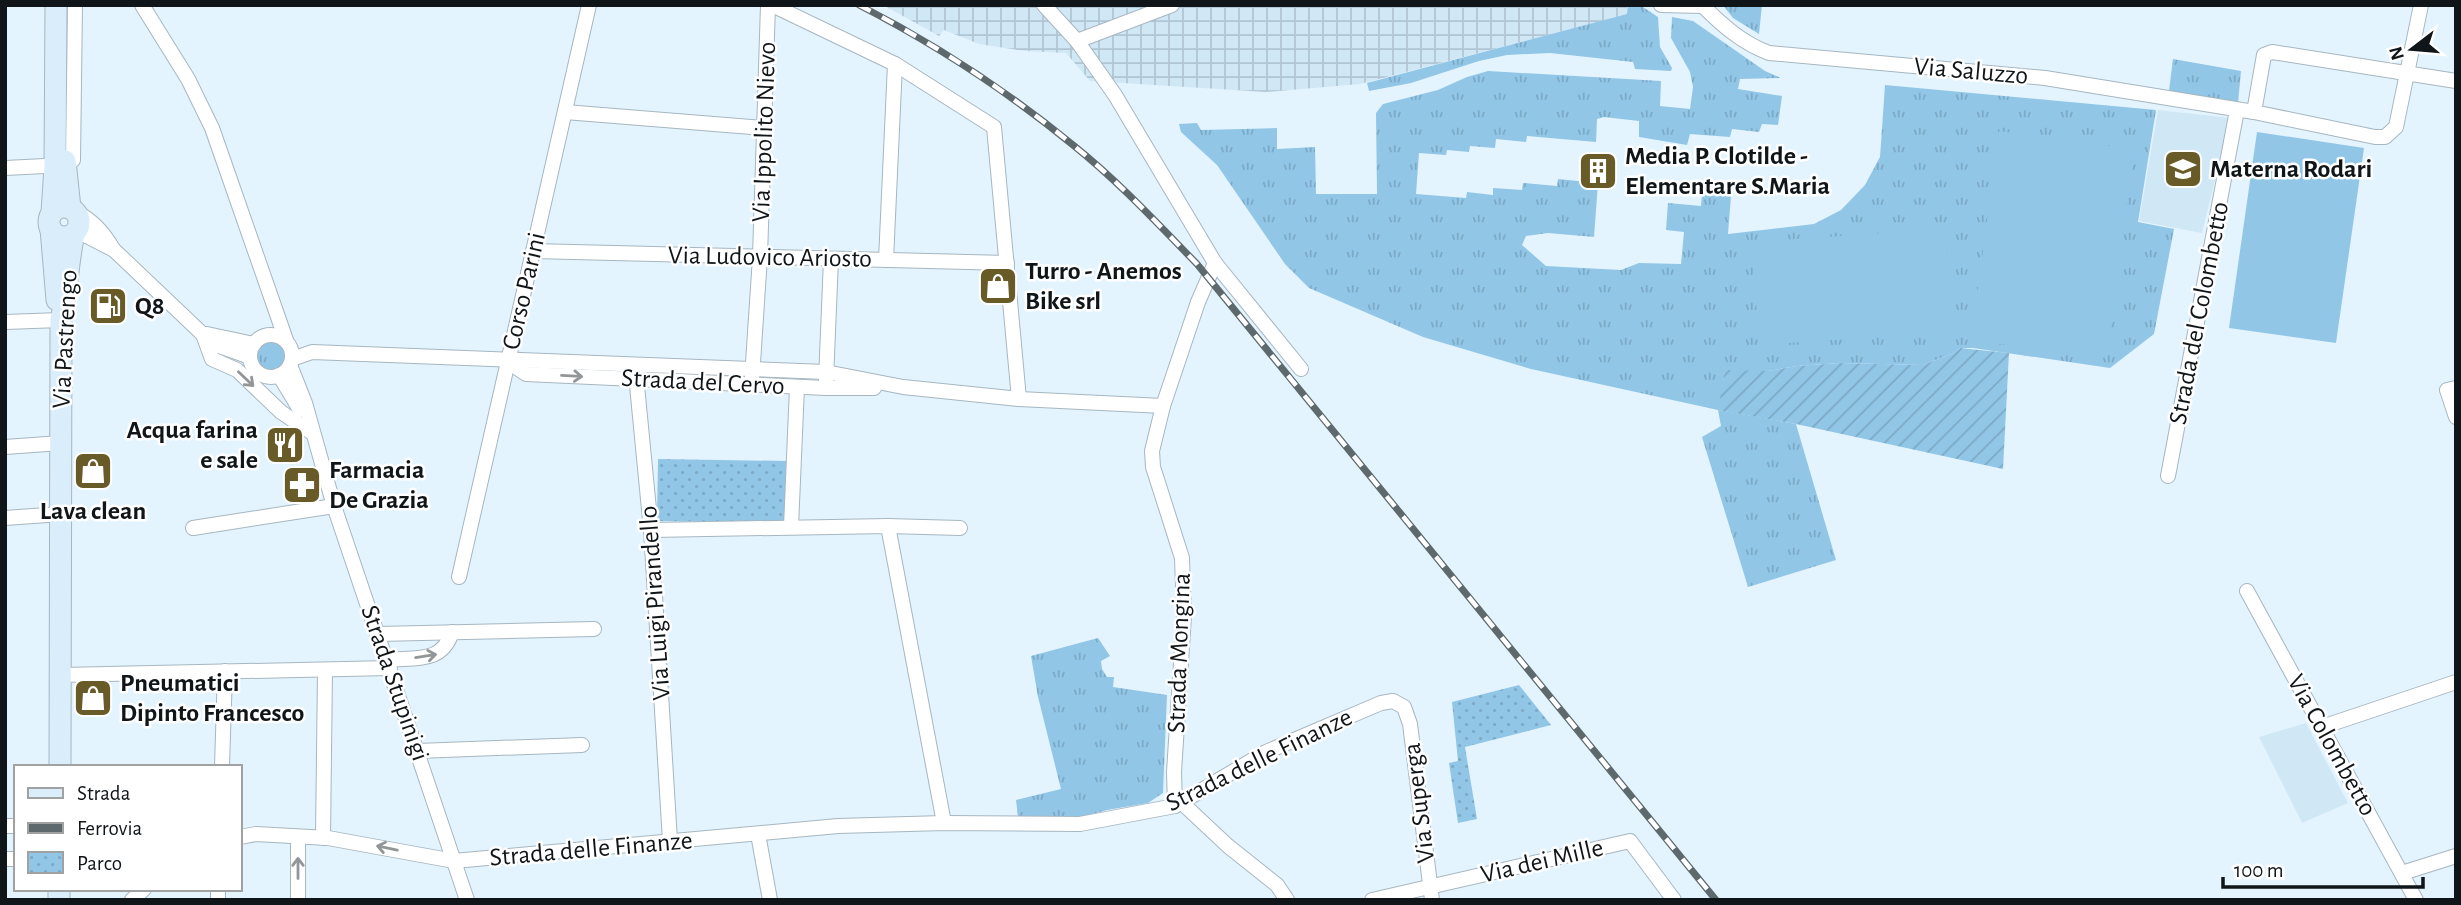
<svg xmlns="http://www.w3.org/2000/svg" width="2461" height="905" viewBox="0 0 2461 905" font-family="'Alegreya Sans',sans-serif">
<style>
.built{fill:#d0e7f6}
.industrial{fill:url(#industrial-grid)}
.grass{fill:url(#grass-tufts)}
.park{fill:url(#park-dots)}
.garden{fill:url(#garden-furrows)}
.pitch{fill:#91c6e7}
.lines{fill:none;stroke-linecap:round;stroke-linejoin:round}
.minor-casing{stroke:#a7b6c0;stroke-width:16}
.secondary-casing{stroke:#a7b6c0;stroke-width:23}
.minor{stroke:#fff;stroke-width:14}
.secondary{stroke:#d9edfa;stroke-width:21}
.rail-casing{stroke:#5e696e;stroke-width:7}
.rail{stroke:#fff;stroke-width:4.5;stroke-dasharray:13;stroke-linecap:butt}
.oneway{stroke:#939697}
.labels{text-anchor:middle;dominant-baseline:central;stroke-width:5;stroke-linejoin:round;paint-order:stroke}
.street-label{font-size:26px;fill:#0f1518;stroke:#fff}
.poi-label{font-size:26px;font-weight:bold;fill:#0f1518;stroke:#fff;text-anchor:start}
</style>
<defs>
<pattern id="industrial-grid" width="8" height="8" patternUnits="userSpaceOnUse" patternTransform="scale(1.75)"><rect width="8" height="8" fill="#d0e7f6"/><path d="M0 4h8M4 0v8" fill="none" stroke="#b1c5d2"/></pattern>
<pattern id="grass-tufts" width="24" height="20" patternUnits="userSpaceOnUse" patternTransform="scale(1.75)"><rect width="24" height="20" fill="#91c6e7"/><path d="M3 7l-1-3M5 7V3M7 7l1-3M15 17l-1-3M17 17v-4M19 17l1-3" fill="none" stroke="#7ca9c5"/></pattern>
<pattern id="park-dots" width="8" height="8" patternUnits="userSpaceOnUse" patternTransform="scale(1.75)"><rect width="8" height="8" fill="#91c6e7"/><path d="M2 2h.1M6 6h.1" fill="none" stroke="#7ca9c5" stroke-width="1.8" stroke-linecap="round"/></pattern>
<pattern id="garden-furrows" width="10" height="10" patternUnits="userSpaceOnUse" patternTransform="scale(1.75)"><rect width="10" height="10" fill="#91c6e7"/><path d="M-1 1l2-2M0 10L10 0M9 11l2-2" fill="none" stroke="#7ca9c5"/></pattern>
</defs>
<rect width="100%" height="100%" fill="#e3f4fe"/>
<g class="built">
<path d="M 2158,110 L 2230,118 L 2202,233 L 2139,221 Z"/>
<path d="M 2306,723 L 2348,803 L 2302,823 L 2259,737 Z"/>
</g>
<path class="industrial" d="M 883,5 L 1627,5 L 1628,14 L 1360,84 L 1266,92 L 1090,81 L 1066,53 L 1025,51 L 979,44 L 944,30 L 939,36 Z"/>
<g class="grass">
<path d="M 1628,5 L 1640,5 L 1658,17 L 1660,47 L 1672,68 L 1671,71 L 1635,69 L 1633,62 L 1550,53 L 1507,55 L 1479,61 L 1411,83 L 1369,91 L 1367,83 L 1627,14 Z"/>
<path d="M 1723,5 L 1762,5 L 1759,34 L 1733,18 Z"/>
<path d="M 1672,17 L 1693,21 L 1765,71 L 1781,78 L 1740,79 L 1738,89 L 1782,96 L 1778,125 L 1762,124 L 1759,132 L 1732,129 L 1730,137 L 1690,134 L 1687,145 L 1639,137 L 1639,121 L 1604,117 L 1597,119 L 1596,142 L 1527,136 L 1526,142 L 1496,139 L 1495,148 L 1470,146 L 1469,152 L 1447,150 L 1446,155 L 1419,153 L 1416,194 L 1466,198 L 1467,192 L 1493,195 L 1493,188 L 1522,190 L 1523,183 L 1557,186 L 1558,179 L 1598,183 L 1594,237 L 1548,233 L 1526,236 L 1522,245 L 1546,266 L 1621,270 L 1639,263 L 1681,264 L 1684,232 L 1666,230 L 1668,203 L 1701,206 L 1702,195 L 1731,196 L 1728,234 L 1814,224 L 1841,210 L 1865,185 L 1880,157 L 1885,85 L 2156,110 L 2138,222 L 2174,229 L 2154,334 L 2110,368 L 1973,348 L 1960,348 L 1954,353 L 1923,365 L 1840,363 L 1797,366 L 1768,371 L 1725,371 L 1719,410 L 1796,424 L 1836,560 L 1748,587 L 1702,437 L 1721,426 L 1718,410 L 1531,369 L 1423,337 L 1309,288 L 1285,264 L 1217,165 L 1181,132 L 1179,124 L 1197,123 L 1201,130 L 1277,128 L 1277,149 L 1315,147 L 1316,194 L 1377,194 L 1376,113 L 1383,104 L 1438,90 L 1467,77 L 1488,71 L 1661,81 L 1660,106 L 1690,109 L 1693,87 L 1690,72 L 1671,38 Z"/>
<path d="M 2173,59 L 2241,71 L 2238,103 L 2169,91 Z"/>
<circle cx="271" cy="356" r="15"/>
<path d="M 1098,638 L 1110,656 L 1101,661 L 1102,669 L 1107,677 L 1114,677 L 1113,687 L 1167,695 L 1163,793 L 1148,803 L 1107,810 L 1085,816 L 1018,817 L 1016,800 L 1061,789 L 1038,697 L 1031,656 Z"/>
</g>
<g class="park">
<path d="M 658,459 L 788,461 L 787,523 L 657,521 Z"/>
<path d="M 1519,685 L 1551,725 L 1465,747 L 1477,819 L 1458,823 L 1449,763 L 1458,761 L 1452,702 Z"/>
</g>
<path class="garden" d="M 1960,348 L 2009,353 L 2003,469 L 1796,424 L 1718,410 L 1725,370 L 1768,371 L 1797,366 L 1840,363 L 1923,365 L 1954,353 Z"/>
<g class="pitch">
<path d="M 1999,131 L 2134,149 L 2106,358 L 1971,340 Z"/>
<path d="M 2257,132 L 2364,148 L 2336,343 L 2229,328 Z"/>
<path d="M 1945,229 L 1952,332 L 1759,345 L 1752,242 Z"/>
</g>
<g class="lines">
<g class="minor-casing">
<g id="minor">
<path d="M 142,5 L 188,79 L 212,128 L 286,340"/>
<path d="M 772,5 L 895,64 L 994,127 L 1019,399"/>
<path d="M 1044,5 L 1077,41 L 1115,95 L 1215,263 L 1301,369"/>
<path d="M 1661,5 L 1702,6"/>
<path d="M 1702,5 C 1722,25 1742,43 1769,53 L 2045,78 L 2254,112 L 2375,137 L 2385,137 L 2396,127 L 2421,5"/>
<path d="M 1077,41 L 1172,5"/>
<path d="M 565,112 L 764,128"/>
<path d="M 2254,112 L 2264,55 L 2272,52 L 2456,81"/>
<path d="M 5,168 L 65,165 L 73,160 L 75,5"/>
<path d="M 76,212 C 92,220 104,233 113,249"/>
<path d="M 77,231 L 114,250 L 213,344 L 250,357"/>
<path d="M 533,251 L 1007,263"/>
<path d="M 886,260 L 895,64"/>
<path d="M 5,322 L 61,320"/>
<path d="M 207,334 L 254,344"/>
<circle cx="271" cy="356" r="21"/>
<path d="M 204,337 L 212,359 L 237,370 L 281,412 L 312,433"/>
<path d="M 292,359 L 312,352 L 826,372 L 903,387 L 1019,399 L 1163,406"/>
<path d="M 507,361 L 526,374 L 826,388 L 874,388"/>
<path d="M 290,365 L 305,403 L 334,506 L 467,900"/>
<path d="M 635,365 L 651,530 L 670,841"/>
<path d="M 279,375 L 300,410"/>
<path d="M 752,378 L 760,257 L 768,5"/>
<path d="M 826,380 L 831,259"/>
<path d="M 2456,388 L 2447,390 L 2456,417"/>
<path d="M 5,447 L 61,443"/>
<path d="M 2168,476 L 2237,110"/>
<path d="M 5,518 L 61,514"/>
<path d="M 888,526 L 960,528"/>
<path d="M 791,527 L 797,387"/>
<path d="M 193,528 L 334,506"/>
<path d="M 651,530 L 888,526 L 944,823"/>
<path d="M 459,577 L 589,5"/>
<path d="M 2247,591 L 2416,900"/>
<path d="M 378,634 L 594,629"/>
<path d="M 387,660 C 415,657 442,664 452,632"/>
<path d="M 61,675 L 390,668"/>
<path d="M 2322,727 L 2456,682"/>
<path d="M 417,751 L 582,745"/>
<path d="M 222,767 L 225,671"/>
<path d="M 1181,802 L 1228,846 L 1277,885 L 1287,900"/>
<path d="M 1175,806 L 1174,772 L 1184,616 L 1182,558 L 1153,467 L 1152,451 L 1163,406 L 1198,302 L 1215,263"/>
<path d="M 5,826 L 16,826"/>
<path d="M 758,834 L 770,900"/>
<path d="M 240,837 L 256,834 L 328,838 L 454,861 L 838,826 L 944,823 L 1080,824 L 1175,806 L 1266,752 L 1381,703 L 1393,701 L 1404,707 L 1410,724 L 1432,900"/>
<path d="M 323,838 L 325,670"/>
<path d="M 5,859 L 16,859"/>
<path d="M 2402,873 L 2456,856"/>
<path d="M 132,900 L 144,889"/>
<path d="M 218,900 L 218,889"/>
<path d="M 298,900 L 298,837"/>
<path d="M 1372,900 L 1630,841 L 1674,900"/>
</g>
</g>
<g class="secondary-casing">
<g id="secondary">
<path d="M 65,161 L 70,208"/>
<circle cx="64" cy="222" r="15"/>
<path d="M 52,213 L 55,166 L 56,5"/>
<path d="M 51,229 L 57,300"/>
<path d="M 60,767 L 61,320 C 68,291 67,263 74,234"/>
<path d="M 59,900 L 59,889"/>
</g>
</g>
<use href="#minor" class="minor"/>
<use href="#secondary" class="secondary"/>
<g class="rail-casing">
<path id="rail" d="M 859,5 C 935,44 1007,91 1073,145 C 1118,181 1157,223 1197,264 L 1716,900"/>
</g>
<use href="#rail" class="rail"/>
</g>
<defs><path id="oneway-shaft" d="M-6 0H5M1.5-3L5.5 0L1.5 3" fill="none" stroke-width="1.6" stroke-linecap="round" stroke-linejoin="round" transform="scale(1.75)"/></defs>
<g class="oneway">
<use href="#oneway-shaft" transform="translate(572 376) rotate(3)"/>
<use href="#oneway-shaft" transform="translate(246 379) rotate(44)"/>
<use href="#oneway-shaft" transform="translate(426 656) rotate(-9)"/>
<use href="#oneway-shaft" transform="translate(387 848) rotate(-168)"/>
<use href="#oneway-shaft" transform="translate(298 868) rotate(-90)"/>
</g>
<defs>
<g id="school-square" transform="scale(2.0125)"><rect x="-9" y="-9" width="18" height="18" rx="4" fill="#695b28" stroke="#fff"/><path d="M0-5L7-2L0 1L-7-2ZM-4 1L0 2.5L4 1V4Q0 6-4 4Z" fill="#fff"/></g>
<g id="building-square" transform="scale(2.0125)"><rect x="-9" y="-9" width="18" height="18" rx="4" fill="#695b28" stroke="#fff"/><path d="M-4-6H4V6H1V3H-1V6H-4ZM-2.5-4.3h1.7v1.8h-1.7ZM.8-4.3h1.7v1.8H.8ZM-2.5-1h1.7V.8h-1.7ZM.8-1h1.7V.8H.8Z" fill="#fff"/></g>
<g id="shop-square" transform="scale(2.0125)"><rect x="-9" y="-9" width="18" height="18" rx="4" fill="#695b28" stroke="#fff"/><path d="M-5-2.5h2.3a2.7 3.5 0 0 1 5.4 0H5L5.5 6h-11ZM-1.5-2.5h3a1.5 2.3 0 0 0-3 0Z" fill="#fff"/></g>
<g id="fuel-square" transform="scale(2.0125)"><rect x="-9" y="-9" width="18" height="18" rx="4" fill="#695b28" stroke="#fff"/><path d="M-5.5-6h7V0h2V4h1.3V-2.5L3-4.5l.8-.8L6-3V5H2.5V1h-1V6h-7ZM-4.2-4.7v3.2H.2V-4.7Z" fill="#fff"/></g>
<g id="restaurant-square" transform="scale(2.0125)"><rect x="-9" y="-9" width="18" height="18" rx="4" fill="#695b28" stroke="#fff"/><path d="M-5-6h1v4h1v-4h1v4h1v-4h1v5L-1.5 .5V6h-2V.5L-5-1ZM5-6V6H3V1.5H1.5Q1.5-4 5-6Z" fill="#fff"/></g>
<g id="pharmacy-square" transform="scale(2.0125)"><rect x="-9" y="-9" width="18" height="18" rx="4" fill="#695b28" stroke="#fff"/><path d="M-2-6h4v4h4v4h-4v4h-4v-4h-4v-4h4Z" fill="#fff"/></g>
</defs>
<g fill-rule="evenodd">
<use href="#school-square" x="2183" y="169"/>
<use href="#building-square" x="1598" y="171"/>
<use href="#shop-square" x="998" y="286"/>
<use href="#fuel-square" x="108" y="306"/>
<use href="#restaurant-square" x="285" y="445"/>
<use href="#shop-square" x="93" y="471"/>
<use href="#pharmacy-square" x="302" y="485"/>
<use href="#shop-square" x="93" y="698"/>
</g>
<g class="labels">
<g class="street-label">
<text transform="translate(1971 71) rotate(5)">Via Saluzzo</text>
<text transform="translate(764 132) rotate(-88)">Via Ippolito Nievo</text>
<text transform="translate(770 257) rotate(1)">Via Ludovico Ariosto</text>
<text transform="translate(524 291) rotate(-77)">Corso Parini</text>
<text transform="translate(2199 313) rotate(-79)">Strada del Colombetto</text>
<text transform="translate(65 339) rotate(-87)">Via Pastrengo</text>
<text transform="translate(703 382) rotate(3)">Strada del Cervo</text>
<text transform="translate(655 603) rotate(-94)">Via Luigi Pirandello</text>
<text transform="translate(1179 653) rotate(-88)">Strada Mongina</text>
<text transform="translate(395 683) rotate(71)">Strada Stupinigi</text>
<text transform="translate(2332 745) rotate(61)">Via Colombetto</text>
<text transform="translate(1259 760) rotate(-26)">Strada delle Finanze</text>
<text transform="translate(1419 803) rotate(-97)">Via Superga</text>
<text transform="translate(591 849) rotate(-5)">Strada delle Finanze</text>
<text transform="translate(1542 861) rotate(-13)">Via dei Mille</text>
</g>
<g class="poi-label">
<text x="1625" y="156">Media P. Clotilde -<tspan x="1625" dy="30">Elementare S.Maria</tspan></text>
<text x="2210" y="169">Materna Rodari</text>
<text x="1025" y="271">Turro - Anemos<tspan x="1025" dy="30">Bike srl</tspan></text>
<text x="135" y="306">Q8</text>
<text x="258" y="430" text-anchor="end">Acqua farina<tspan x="258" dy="30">e sale</tspan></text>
<text x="329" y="470">Farmacia<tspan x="329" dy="30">De Grazia</tspan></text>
<text x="93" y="511" text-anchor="middle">Lava clean</text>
<text x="120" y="683">Pneumatici<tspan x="120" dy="30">Dipinto Francesco</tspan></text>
</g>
</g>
<rect width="2461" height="905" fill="none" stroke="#0f1518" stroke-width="14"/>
<rect x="14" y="765" width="228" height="126" fill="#ffffff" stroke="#9fa1a3" stroke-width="2"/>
<rect x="28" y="788" width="35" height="10" fill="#d9edfa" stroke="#9fa1a3" stroke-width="2"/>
<text x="77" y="800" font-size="21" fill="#0f1518">Strada</text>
<rect x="28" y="823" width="35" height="10" fill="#5e696e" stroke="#9fa1a3" stroke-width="2"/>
<text x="77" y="835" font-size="21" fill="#0f1518">Ferrovia</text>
<rect x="28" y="852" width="35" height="21" fill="url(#park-dots)" stroke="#9fa1a3" stroke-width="2"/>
<text x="77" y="870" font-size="21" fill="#0f1518">Parco</text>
<g transform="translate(2412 49) rotate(254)" stroke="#ffffff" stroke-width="5" paint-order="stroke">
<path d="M0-5L12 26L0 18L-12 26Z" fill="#0f1518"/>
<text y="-10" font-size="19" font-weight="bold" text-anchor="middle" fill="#0f1518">N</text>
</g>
<path d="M2223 877v10h200v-10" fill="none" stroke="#0f1518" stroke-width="3.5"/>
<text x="2234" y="877" font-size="21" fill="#0f1518" stroke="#ffffff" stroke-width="5" paint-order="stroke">100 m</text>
</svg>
